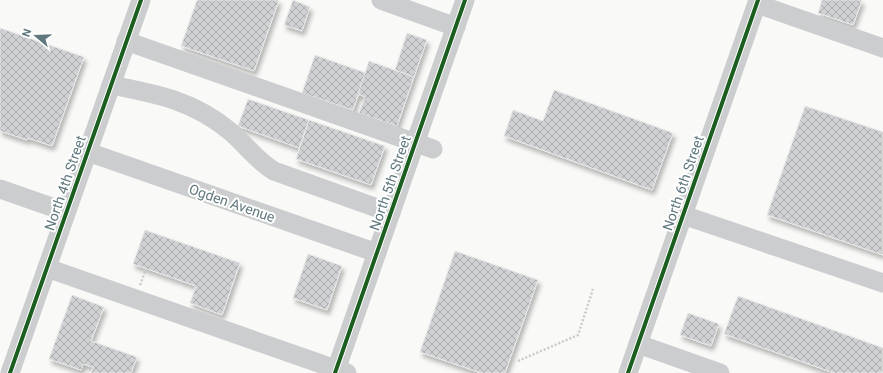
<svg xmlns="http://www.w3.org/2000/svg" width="883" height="373" viewBox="0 0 883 373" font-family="Roboto,sans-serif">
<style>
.building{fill:url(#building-cross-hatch);stroke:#e8e8e8;filter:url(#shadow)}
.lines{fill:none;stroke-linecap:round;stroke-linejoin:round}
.path{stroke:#c9cbcb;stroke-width:2.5;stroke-dasharray:2 2;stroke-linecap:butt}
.minor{stroke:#cbcdce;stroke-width:19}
.cycleway-casing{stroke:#fff;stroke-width:6}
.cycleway{stroke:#1b5e20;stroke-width:4}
.labels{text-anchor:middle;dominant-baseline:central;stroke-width:4;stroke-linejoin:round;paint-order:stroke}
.street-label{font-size:14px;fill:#5f777d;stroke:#fff}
</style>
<defs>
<pattern id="building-cross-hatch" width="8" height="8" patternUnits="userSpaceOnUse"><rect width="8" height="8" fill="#cfd1d2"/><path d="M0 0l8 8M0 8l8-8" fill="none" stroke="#abaeb0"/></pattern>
<filter id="shadow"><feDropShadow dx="2.5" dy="4.5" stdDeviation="2" flood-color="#0004"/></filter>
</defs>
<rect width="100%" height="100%" fill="#f9f9f8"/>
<g class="building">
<path d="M 197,0 L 279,0 L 254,71 L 181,46 Z"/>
<path d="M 293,0 L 310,7 L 302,31 L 284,25 Z"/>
<path d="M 822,0 L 862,0 L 853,25 L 818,13 Z"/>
<path d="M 0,28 L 84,57 L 52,146 L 28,138 L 27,140 L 0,131 Z"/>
<path d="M 407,33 L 427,40 L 414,77 L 395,70 Z"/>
<path d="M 315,55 L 366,73 L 353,110 L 302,93 Z"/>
<path d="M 369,61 L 414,77 L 397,126 L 359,113 L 365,97 L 358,94 Z"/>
<path d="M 554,90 L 673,133 L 652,190 L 504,136 L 513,110 L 543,121 Z"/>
<path d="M 248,99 L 309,120 L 299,148 L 238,126 Z"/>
<path d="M 805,106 L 883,132 L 883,255 L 767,215 Z"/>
<path d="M 309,120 L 385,146 L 371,185 L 296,159 Z"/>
<path d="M 145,230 L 240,263 L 222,315 L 190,303 L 196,286 L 133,264 Z"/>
<path d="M 455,251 L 538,280 L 505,373 L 481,373 L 420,352 Z"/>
<path d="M 308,254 L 342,266 L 327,310 L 293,298 Z"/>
<path d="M 72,295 L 104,307 L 91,341 L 137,357 L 131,373 L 91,373 L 93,367 L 83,364 L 81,370 L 49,359 Z"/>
<path d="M 738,296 L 883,348 L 883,373 L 834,373 L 724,334 Z"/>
<path d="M 688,313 L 719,324 L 711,346 L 680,335 Z"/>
</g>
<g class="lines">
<g class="path">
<path d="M 140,285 L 146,269"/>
<path d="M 518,361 L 578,335 L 593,289"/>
</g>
<g class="minor">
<path d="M 381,0 L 456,27"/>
<path d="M 757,4 L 883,48"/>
<path d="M 126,41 L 433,149"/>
<path d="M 111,85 C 158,94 194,101 231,132 C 246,145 257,161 274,171 L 391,213"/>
<path d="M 88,152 L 377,253"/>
<path d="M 0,189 L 66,212"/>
<path d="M 683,215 L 883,283"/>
<path d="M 47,268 L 347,373"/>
<path d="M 638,344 L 720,373"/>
<path d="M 10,373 L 141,0"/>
<path d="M 335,373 L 465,0"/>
<path d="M 628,373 L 758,0"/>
</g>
<g class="cycleway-casing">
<g id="cycleway">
<path d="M 10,373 L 141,0"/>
<path d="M 335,373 L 465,0"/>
<path d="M 628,373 L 758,0"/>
</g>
</g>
<use href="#cycleway" class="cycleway"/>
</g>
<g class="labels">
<g class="street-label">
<text transform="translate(65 183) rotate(-71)">North 4th Street</text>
<text transform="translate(390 183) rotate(-71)">North 5th Street</text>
<text transform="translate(683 183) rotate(-71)">North 6th Street</text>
<text transform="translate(232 203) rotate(19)">Ogden Avenue</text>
</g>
</g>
<g transform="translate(36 36) rotate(289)" stroke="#ffffff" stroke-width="3" paint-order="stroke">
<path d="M0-3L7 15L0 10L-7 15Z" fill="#5f777d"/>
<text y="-6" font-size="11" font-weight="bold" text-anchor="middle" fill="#5f777d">N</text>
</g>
</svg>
